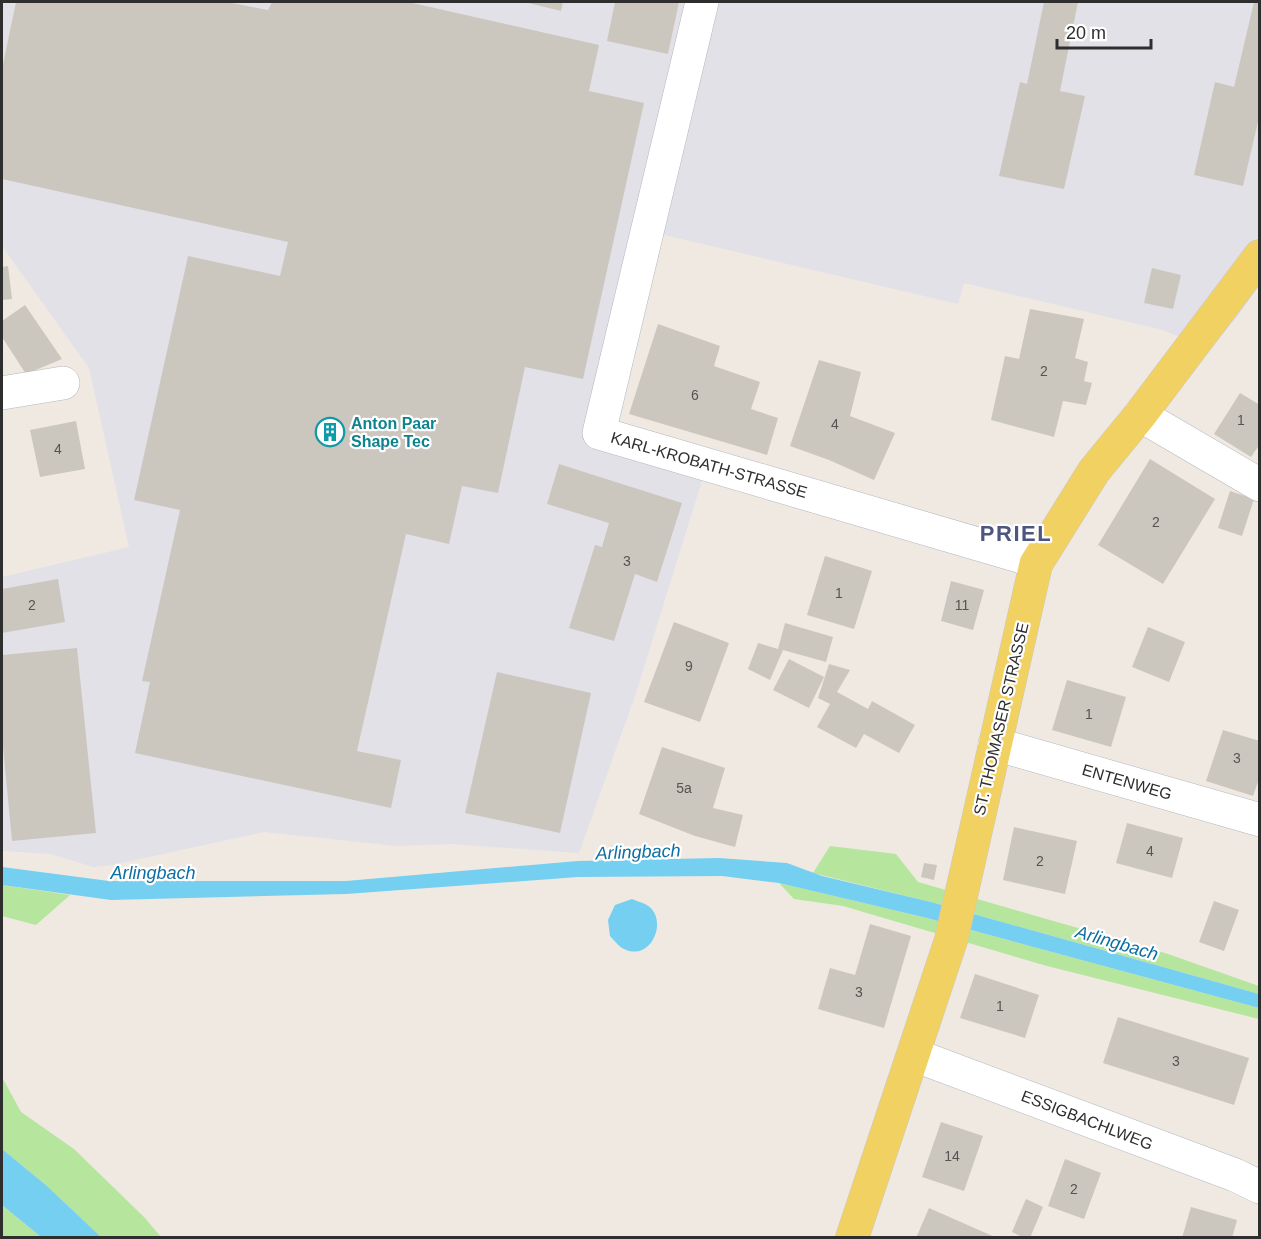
<svg xmlns="http://www.w3.org/2000/svg" width="1261" height="1239" viewBox="0 0 1261 1239" font-family="Arial,sans-serif">
<style>
.industrial{fill:#e3e1e8}
.green{fill:#b6e59e}
.water{fill:#75cff0}
.building{fill:#cbc7bf}
.lines{fill:none;stroke-linecap:round;stroke-linejoin:round}
.minor-casing{stroke:#b4b7c1;stroke-width:34}
.major-casing{stroke:#c9c9c9;stroke-width:34}
.minor{stroke:#fff;stroke-width:33}
.major{stroke:#f2d163;stroke-width:33}
.labels{text-anchor:middle;dominant-baseline:central;stroke-width:4.5;stroke-linejoin:round;paint-order:stroke}
.number-label{font-size:14px;fill:#555452}
.culture-label{font-size:16px;font-weight:bold;fill:#0d838f;stroke:#fff;text-anchor:start}
.street-label{font-size:16px;fill:#2e2e2e;stroke:#fff}
.water-label{font-size:18px;font-style:italic;fill:#0d6fa3;stroke:#fff}
.district-label{font-size:22px;font-weight:bold;letter-spacing:1.5px;fill:#4d5680;stroke:#fff}
</style>
<rect width="100%" height="100%" fill="#efe9e1"/>
<path class="industrial" d="M 2,2 L 1259,2 L 1259,286 L 1238,316 L 1209,350 L 1163,330 L 964,283 L 958,304 L 660,234 L 603,441 L 705,471 L 636,693 L 579,853 L 451,844 L 397,846 L 264,832 L 112,865 L 93,867 L 51,854 L 2,851 L 2,577 L 129,547 L 89,368 L 2,246 Z"/>
<g class="green">
<path d="M 830,846 L 896,854 L 918,882 L 1165,953 L 1259,986 L 1259,994 L 931,902 L 813,873 Z"/>
<path d="M 779,883 L 927,918 L 1259,1008 L 1259,1019 L 1047,966 L 843,906 L 794,899 Z"/>
<path d="M 2,885 L 70,895 L 36,925 L 2,916 Z"/>
<path d="M 2,1077 L 21,1112 L 74,1149 L 145,1218 L 161,1237 L 101,1237 L 47,1186 L 2,1149 Z"/>
<path d="M 2,1204 L 2,1205 L 41,1237 L 2,1237 Z"/>
</g>
<g class="water">
<path d="M 719,858 L 787,863 L 822,876 L 931,902 L 1259,994 L 1259,1008 L 927,918 L 779,883 L 722,876 L 578,877 L 346,894 L 111,900 L 2,885 L 2,867 L 109,881 L 346,881 L 578,861 Z"/>
<path d="M 632,899 C 636,901 641,902 645,904 C 670,916 653,963 624,949 C 619,947 614,940 610,936 L 608,920 L 615,905 Z"/>
<path d="M 2,1149 L 47,1186 L 101,1237 L 41,1237 L 2,1205 Z"/>
</g>
<g class="building">
<path d="M 16,2 L 227,2 L 268,10 L 272,2 L 408,2 L 599,45 L 589,91 L 644,103 L 583,379 L 525,367 L 498,493 L 462,486 L 449,544 L 406,534 L 357,751 L 401,760 L 391,808 L 135,753 L 150,682 L 142,681 L 180,510 L 134,500 L 188,256 L 280,276 L 288,242 L 2,179 L 2,69 Z"/>
<path d="M 524,2 L 563,2 L 561,11 Z"/>
<path d="M 615,2 L 679,2 L 668,54 L 607,41 Z"/>
<path d="M 1044,2 L 1078,2 L 1060,91 L 1085,96 L 1064,189 L 999,176 L 1020,82 L 1027,84 Z"/>
<path d="M 1254,2 L 1260,2 L 1260,113 L 1243,186 L 1194,175 L 1215,82 L 1234,87 Z"/>
<path d="M 8,266 L 12,299 L 2,300 L 2,267 Z"/>
<path d="M 1152,268 L 1181,275 L 1173,309 L 1144,303 Z"/>
<path d="M 25,305 L 62,359 L 26,374 L 2,337 L 2,321 Z"/>
<path d="M 1030,309 L 1084,319 L 1075,358 L 1088,362 L 1084,381 L 1092,383 L 1086,405 L 1063,401 L 1054,437 L 991,420 L 1005,356 L 1019,359 Z"/>
<path d="M 658,324 L 720,346 L 714,366 L 760,382 L 751,409 L 778,418 L 767,455 L 629,414 Z"/>
<path d="M 819,360 L 861,372 L 850,416 L 895,433 L 874,480 L 829,460 L 790,446 Z"/>
<path d="M 1240,393 L 1260,405 L 1260,444 L 1251,457 L 1214,434 Z"/>
<path d="M 76,421 L 85,469 L 40,477 L 30,430 Z"/>
<path d="M 1150,459 L 1215,499 L 1163,584 L 1098,545 Z"/>
<path d="M 559,464 L 682,503 L 657,582 L 635,574 L 614,641 L 569,628 L 595,545 L 602,547 L 609,523 L 547,504 Z"/>
<path d="M 1230,491 L 1254,499 L 1242,536 L 1218,528 Z"/>
<path d="M 825,556 L 872,571 L 854,629 L 807,615 Z"/>
<path d="M 58,579 L 65,622 L 2,633 L 2,589 Z"/>
<path d="M 951,581 L 984,590 L 973,630 L 941,621 Z"/>
<path d="M 674,622 L 729,643 L 700,722 L 644,702 Z"/>
<path d="M 785,623 L 833,637 L 826,662 L 783,650 L 770,680 L 748,669 L 758,643 L 778,649 Z"/>
<path d="M 1148,627 L 1185,642 L 1169,682 L 1132,667 Z"/>
<path d="M 77,648 L 96,833 L 12,841 L 2,736 L 2,655 Z"/>
<path d="M 789,659 L 824,677 L 809,708 L 773,690 Z"/>
<path d="M 829,664 L 850,670 L 837,692 L 868,709 L 872,701 L 915,725 L 899,753 L 864,734 L 856,748 L 817,727 L 830,704 L 818,698 Z"/>
<path d="M 497,672 L 591,693 L 560,833 L 465,813 Z"/>
<path d="M 1067,680 L 1126,697 L 1111,747 L 1052,730 Z"/>
<path d="M 1223,730 L 1260,741 L 1260,776 L 1253,796 L 1206,781 Z"/>
<path d="M 662,747 L 725,768 L 713,808 L 743,815 L 735,847 L 695,836 L 639,814 Z"/>
<path d="M 1127,823 L 1183,838 L 1172,878 L 1116,863 Z"/>
<path d="M 1014,827 L 1077,841 L 1065,894 L 1003,880 Z"/>
<path d="M 924,863 L 937,865 L 934,880 L 921,877 Z"/>
<path d="M 1214,901 L 1239,910 L 1224,951 L 1199,942 Z"/>
<path d="M 870,924 L 911,936 L 884,1028 L 818,1009 L 830,968 L 855,975 Z"/>
<path d="M 975,974 L 1039,995 L 1025,1038 L 960,1018 Z"/>
<path d="M 1118,1017 L 1249,1058 L 1234,1105 L 1103,1063 Z"/>
<path d="M 941,1122 L 983,1136 L 964,1191 L 922,1177 Z"/>
<path d="M 1065,1159 L 1101,1173 L 1084,1219 L 1048,1206 Z"/>
<path d="M 1026,1199 L 1043,1207 L 1030,1238 L 1024,1238 L 1012,1232 Z"/>
<path d="M 1191,1207 L 1237,1220 L 1232,1238 L 1182,1238 Z"/>
<path d="M 929,1208 L 997,1238 L 916,1238 Z"/>
</g>
<g class="lines">
<g class="minor-casing">
<g id="minor">
<path d="M 702,2 L 599,433 L 1022,557 L 1036,564"/>
<path d="M 2,393 L 63,383"/>
<path d="M 1140,415 L 1260,485"/>
<path d="M 995,744 L 1260,820"/>
<path d="M 914,1055 L 1235,1175 L 1260,1187"/>
</g>
</g>
<g class="major-casing">
<path id="major" d="M 852,1238 L 951,940 L 1036,564 L 1094,471 L 1140,415 L 1260,256"/>
</g>
<use href="#minor" class="minor"/>
<use href="#major" class="major"/>
</g>
<defs>
<g id="building-ring" transform="scale(1.5)"><circle r="9.5" fill="#fff" stroke="#0f9aa8" stroke-width="1.5"/><path d="M-4-6H4V6H1V3H-1V6H-4ZM-2.5-4.3h1.7v1.8h-1.7ZM.8-4.3h1.7v1.8H.8ZM-2.5-1h1.7V.8h-1.7ZM.8-1h1.7V.8H.8Z" fill="#0f9aa8"/></g>
</defs>
<g fill-rule="evenodd">
<use href="#building-ring" x="330" y="432"/>
</g>
<g class="labels">
<g class="number-label">
<text x="1044" y="371">2</text>
<text x="695" y="395">6</text>
<text x="1241" y="420">1</text>
<text x="835" y="424">4</text>
<text x="58" y="449">4</text>
<text x="1156" y="522">2</text>
<text x="627" y="561">3</text>
<text x="839" y="593">1</text>
<text x="32" y="605">2</text>
<text x="962" y="605">11</text>
<text x="689" y="666">9</text>
<text x="1089" y="714">1</text>
<text x="1237" y="758">3</text>
<text x="684" y="788">5a</text>
<text x="1150" y="851">4</text>
<text x="1040" y="861">2</text>
<text x="859" y="992">3</text>
<text x="1000" y="1006">1</text>
<text x="1176" y="1061">3</text>
<text x="952" y="1156">14</text>
<text x="1074" y="1189">2</text>
</g>
<g class="culture-label">
<text x="351" y="423">Anton Paar<tspan x="351" dy="18">Shape Tec</tspan></text>
</g>
<g class="street-label">
<text transform="translate(709 465) rotate(16)">KARL-KROBATH-STRASSE</text>
<text transform="translate(1001 719) rotate(-77)">ST. THOMASER STRASSE</text>
<text transform="translate(1127 782) rotate(16)">ENTENWEG</text>
<text transform="translate(1087 1120) rotate(21)">ESSIGBACHLWEG</text>
</g>
<g class="water-label">
<text transform="translate(638 852) rotate(-2)">Arlingbach</text>
<text x="153" y="873">Arlingbach</text>
<text transform="translate(1117 943) rotate(16)">Arlingbach</text>
</g>
<g class="district-label">
<text x="1016" y="533">PRIEL</text>
</g>
</g>
<rect width="1261" height="1239" fill="none" stroke="#2e2e2e" stroke-width="6"/>
<path d="M1057 39v9h94v-9" fill="none" stroke="#2e2e2e" stroke-width="3"/>
<text x="1066" y="39" font-size="18" fill="#2e2e2e" stroke="#ffffff" stroke-width="4.5" paint-order="stroke">20 m</text>
</svg>
